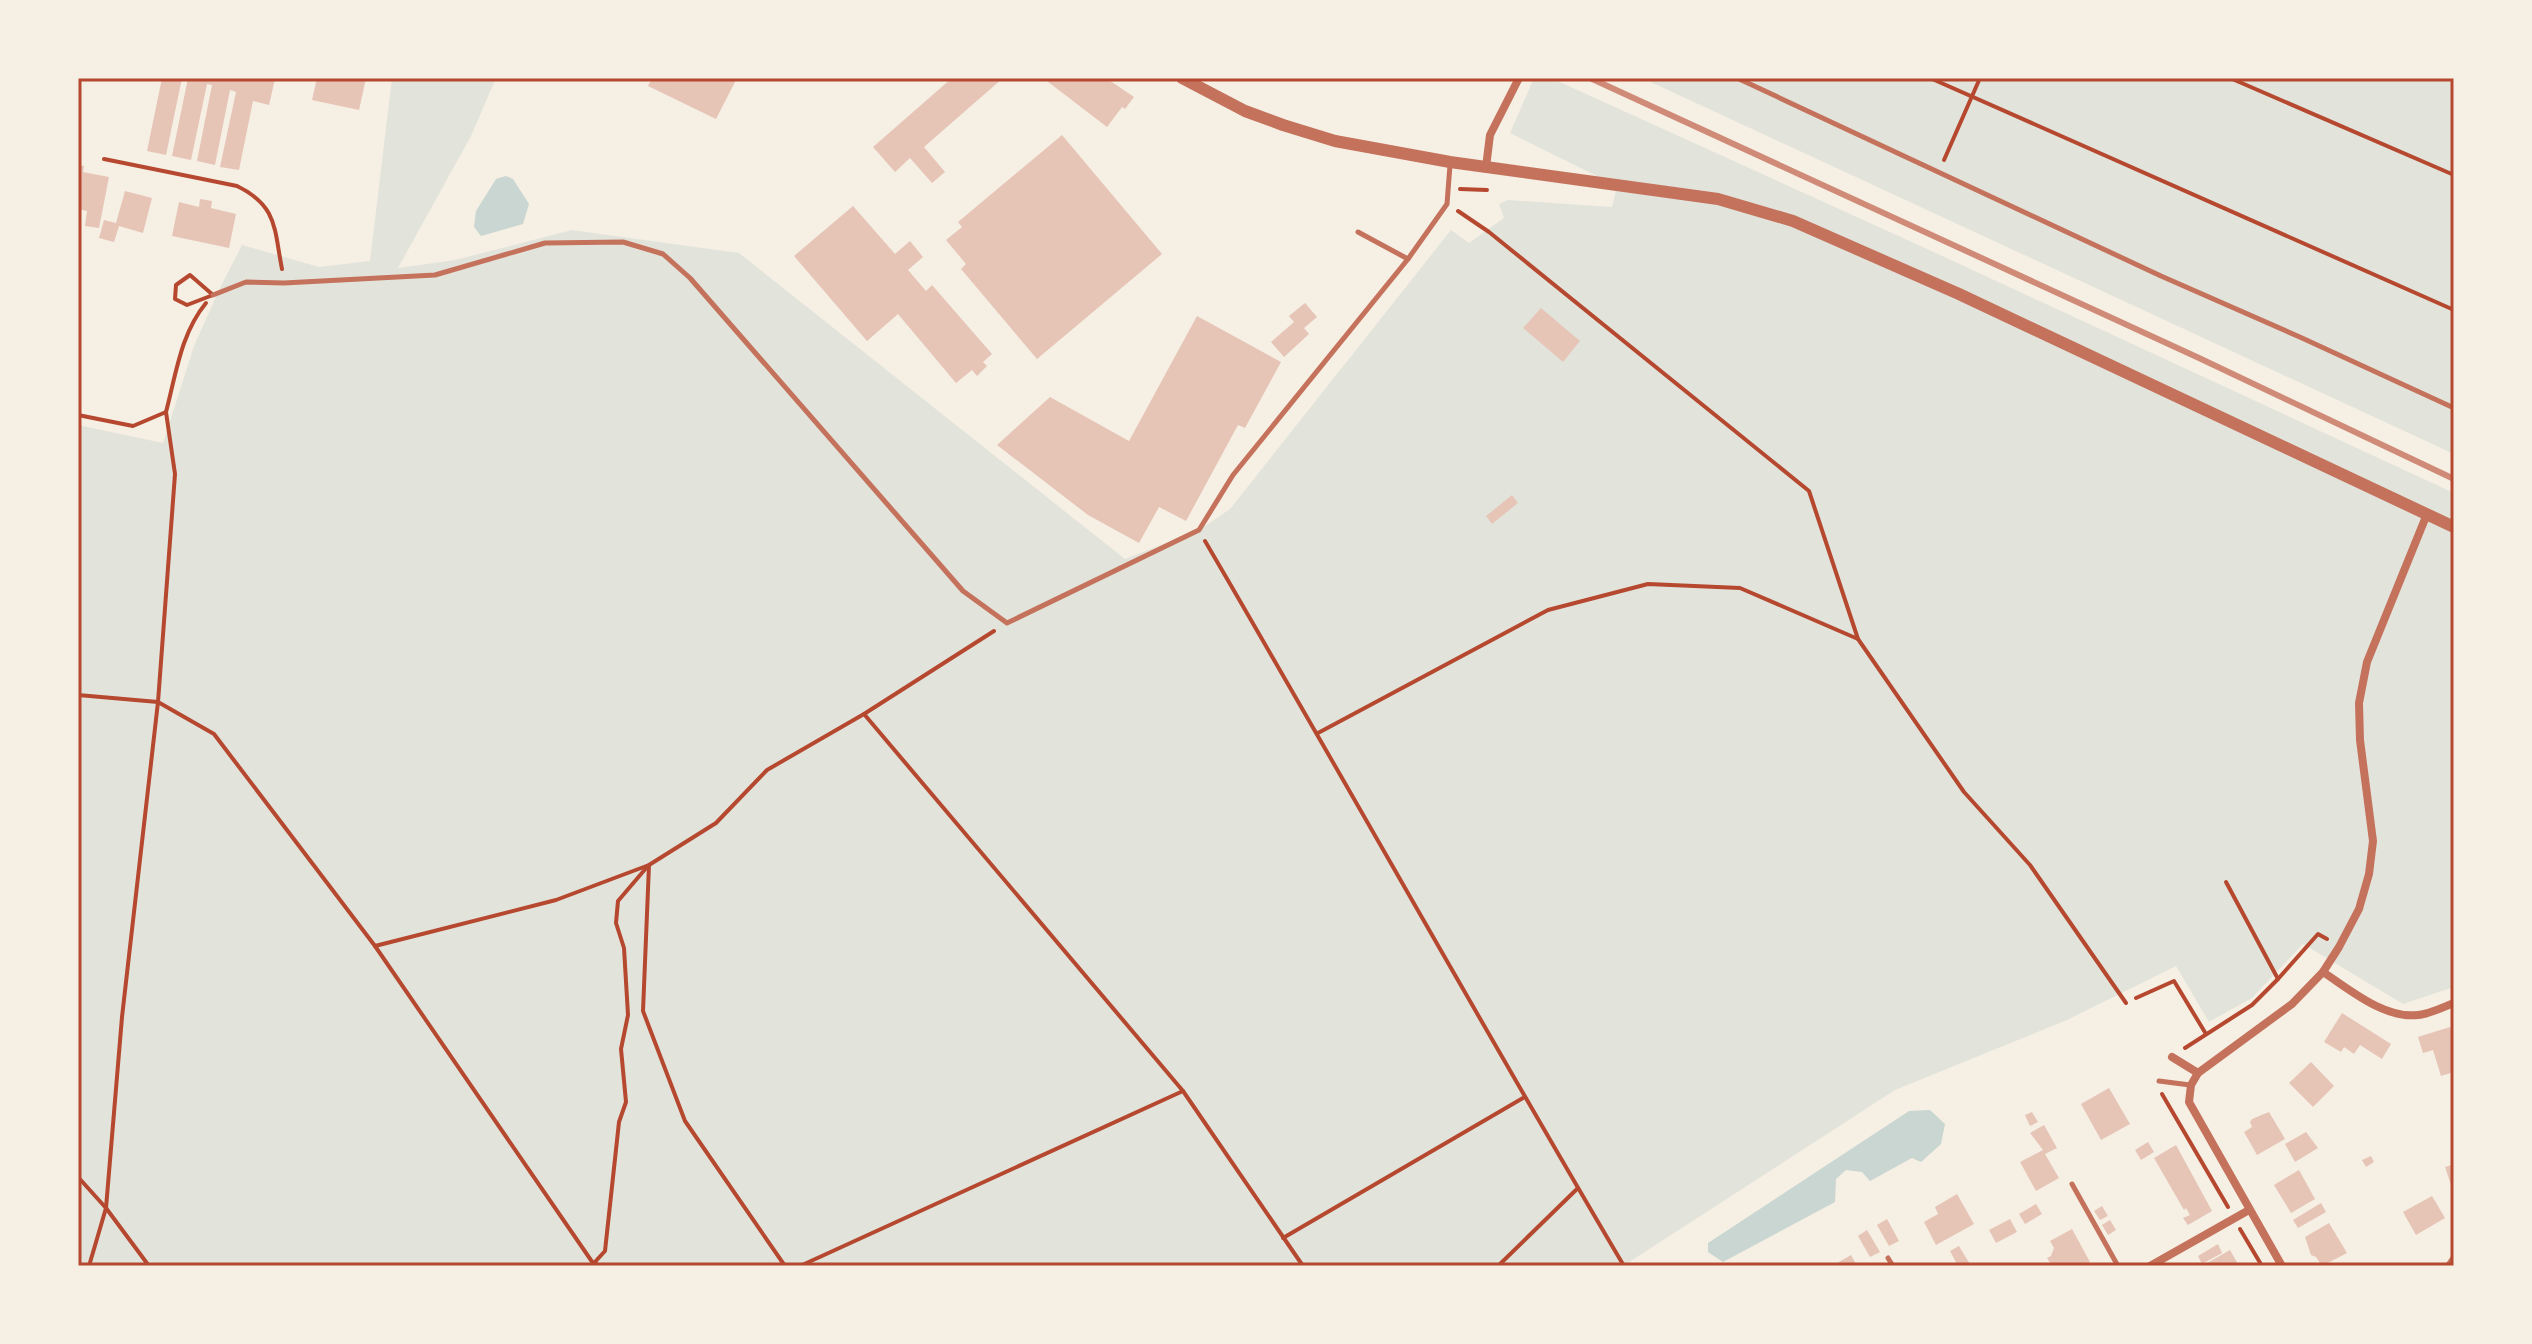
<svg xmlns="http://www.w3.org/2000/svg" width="2532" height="1344" viewBox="0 0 2532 1344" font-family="'Exo 2',sans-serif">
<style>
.green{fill:#e2e4dc}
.water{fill:#c9d6d2}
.building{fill:#e6c5b7}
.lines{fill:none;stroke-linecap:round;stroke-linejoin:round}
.path{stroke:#b5482f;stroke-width:4}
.service{stroke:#c5725c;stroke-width:5}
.minor{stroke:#c5725c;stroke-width:8}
.tertiary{stroke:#c5725c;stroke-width:12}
.rail{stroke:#cf8b77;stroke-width:6}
.neatline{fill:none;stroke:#b5482f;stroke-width:3}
</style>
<rect width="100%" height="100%" fill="#f6efe4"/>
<g class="green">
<path d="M 392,78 L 496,78 L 471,136 L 398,268 L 455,260 L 572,230 L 739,253 L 1125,559 L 1199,530 L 1230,509 L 1451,230 L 1469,243 L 1504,218 L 1499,204 L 1508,200 L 1612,207 L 1617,186 L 1510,133 L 1534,78 L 1551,78 L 1925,248 L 2454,493 L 2454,987 L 2403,1004 L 2303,944 L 2252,998 L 2209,1022 L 2176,966 L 2067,1020 L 1895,1090 L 1623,1266 L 78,1266 L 78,425 L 163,443 L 194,346 L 219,290 L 242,245 L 319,267 L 370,261 Z"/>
<path d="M 1642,78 L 2454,78 L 2454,454 Z"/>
</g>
<g class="water">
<path d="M 506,176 L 513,179 L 529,204 L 523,224 L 481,236 L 474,227 L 476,211 L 496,179 Z"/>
<path d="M 1930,1110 L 1945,1124 L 1941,1144 L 1921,1162 L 1912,1158 L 1870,1181 L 1862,1172 L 1846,1170 L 1836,1179 L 1835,1202 L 1723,1262 L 1708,1252 L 1708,1243 L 1909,1111 Z"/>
</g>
<g class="building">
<path d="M 162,78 L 182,78 L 166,155 L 147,151 Z"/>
<path d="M 188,78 L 275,79 L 269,105 L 253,101 L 239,170 L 220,167 L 236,92 L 230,90 L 215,165 L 197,161 L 212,85 L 207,84 L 191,160 L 172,156 Z"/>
<path d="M 317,78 L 366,78 L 359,110 L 312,100 Z"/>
<path d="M 652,78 L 737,78 L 716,119 L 648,86 Z"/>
<path d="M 952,78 L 1003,78 L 924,147 L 945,172 L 932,183 L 910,158 L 895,172 L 873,147 Z"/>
<path d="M 1043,78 L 1106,78 L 1134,97 L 1125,109 L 1122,107 L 1107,127 Z"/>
<path d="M 1062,135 L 1162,254 L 1037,359 L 961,269 L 966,264 L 946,240 L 962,227 L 958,222 Z"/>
<path d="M 78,165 L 84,166 L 83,172 L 109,177 L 99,228 L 85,226 L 87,211 L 78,209 Z"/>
<path d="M 125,191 L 152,198 L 143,233 L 119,226 L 114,242 L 99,238 L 104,220 L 116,223 Z"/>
<path d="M 200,199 L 212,201 L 211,208 L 236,214 L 229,248 L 172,236 L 179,202 L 199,207 Z"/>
<path d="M 853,206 L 895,254 L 910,241 L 923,257 L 908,270 L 926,291 L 932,285 L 992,354 L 983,362 L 987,366 L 977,376 L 972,370 L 956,383 L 898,314 L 867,341 L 794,256 Z"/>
<path d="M 1305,303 L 1317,317 L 1304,328 L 1309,334 L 1284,357 L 1271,342 L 1294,322 L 1289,316 Z"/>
<path d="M 1541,308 L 1580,341 L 1563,362 L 1523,328 Z"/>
<path d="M 1197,316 L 1281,362 L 1245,428 L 1238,425 L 1186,521 L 1159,507 L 1139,543 L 1088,515 L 997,445 L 1050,397 L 1129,441 Z"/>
<path d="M 1512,495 L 1518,503 L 1492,524 L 1486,516 Z"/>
<path d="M 2342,1013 L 2391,1044 L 2382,1059 L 2360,1045 L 2354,1054 L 2344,1047 L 2341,1052 L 2324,1042 Z"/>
<path d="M 2450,1027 L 2454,1039 L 2454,1072 L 2441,1076 L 2433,1050 L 2423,1053 L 2418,1037 Z"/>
<path d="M 2311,1062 L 2334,1086 L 2313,1107 L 2289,1083 Z"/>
<path d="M 2109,1088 L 2130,1124 L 2101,1140 L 2081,1104 Z"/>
<path d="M 2032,1112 L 2038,1122 L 2030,1126 L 2025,1115 Z"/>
<path d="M 2269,1112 L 2285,1139 L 2257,1155 L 2244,1132 L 2252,1127 L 2250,1122 L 2252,1119 Z"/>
<path d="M 2044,1125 L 2057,1148 L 2045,1154 L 2059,1178 L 2036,1191 L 2020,1162 L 2043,1150 L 2030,1133 Z"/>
<path d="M 2306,1132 L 2318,1148 L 2295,1162 L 2285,1144 Z"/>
<path d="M 2148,1142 L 2154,1152 L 2141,1160 L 2135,1150 Z"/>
<path d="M 2176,1145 L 2212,1211 L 2188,1225 L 2183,1218 L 2190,1215 L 2186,1208 L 2184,1210 L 2154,1158 Z"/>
<path d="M 2371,1156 L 2374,1162 L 2366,1167 L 2362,1160 Z"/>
<path d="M 2454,1164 L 2454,1191 L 2453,1191 L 2445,1167 Z"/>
<path d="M 2299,1170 L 2315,1199 L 2291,1213 L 2274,1185 Z"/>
<path d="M 1957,1194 L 1974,1224 L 1936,1245 L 1924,1222 L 1938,1214 L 1935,1207 Z"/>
<path d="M 2432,1196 L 2445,1218 L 2416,1235 L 2403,1212 Z"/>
<path d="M 2321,1203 L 2326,1212 L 2298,1228 L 2293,1220 Z"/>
<path d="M 2036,1204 L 2042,1214 L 2025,1224 L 2019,1214 Z"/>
<path d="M 2102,1206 L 2108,1216 L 2100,1220 L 2094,1211 Z"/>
<path d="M 1887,1219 L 1899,1241 L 1889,1246 L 1877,1225 Z"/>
<path d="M 2010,1219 L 2017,1232 L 1996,1243 L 1989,1230 Z"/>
<path d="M 2110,1220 L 2116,1230 L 2108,1235 L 2102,1225 Z"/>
<path d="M 2329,1223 L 2347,1253 L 2322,1266 L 2316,1257 L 2311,1255 L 2305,1237 Z"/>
<path d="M 2072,1229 L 2090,1262 L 2084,1266 L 2052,1266 L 2047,1258 L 2051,1256 L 2054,1248 L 2050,1241 Z"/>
<path d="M 1867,1230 L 1880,1252 L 1870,1257 L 1858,1236 Z"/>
<path d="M 2218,1244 L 2222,1253 L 2202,1264 L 2198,1256 Z"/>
<path d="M 1959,1246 L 1971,1266 L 1958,1266 L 1950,1251 Z"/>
<path d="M 2230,1250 L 2239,1266 L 2202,1266 Z"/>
<path d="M 1851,1255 L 1857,1266 L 1832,1266 Z"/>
</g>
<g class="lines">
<g class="path">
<path d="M 1930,78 L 2454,310"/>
<path d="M 2230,78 L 2454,175"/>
<path d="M 104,159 L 237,186 C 278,206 274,229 282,269"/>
<path d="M 1944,160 L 1980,78"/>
<path d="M 1460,189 L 1487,190"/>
<path d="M 1458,211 L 1489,232 L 1809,491 L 1858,639 L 1964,792 L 2030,865 L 2126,1003"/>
<path d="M 190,275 L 213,295 L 187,305 L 175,299 L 176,285 Z"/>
<path d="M 78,415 L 133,426 L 166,412 C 176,374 181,333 206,303"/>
<path d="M 1205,541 C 1346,782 1482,1026 1624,1266"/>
<path d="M 78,695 L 158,702 L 214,734 L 375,946 L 595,1266"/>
<path d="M 864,714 L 1183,1091 L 1303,1266"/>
<path d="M 1318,733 L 1548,610 L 1648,584 L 1740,588 L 1858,639"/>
<path d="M 649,865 L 643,1011 L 685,1121 L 785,1266"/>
<path d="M 2226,882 L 2278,979"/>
<path d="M 375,946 L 556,900 L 649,865 L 716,823 L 767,770 L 864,714 L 994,631"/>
<path d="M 2136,998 L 2174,981 L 2206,1034"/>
<path d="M 2185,1048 L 2252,1005 L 2278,979 L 2318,934 L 2327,939"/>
<path d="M 2162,1094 L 2228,1207"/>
<path d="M 78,1177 L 106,1208 L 149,1266"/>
<path d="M 2240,1229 L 2262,1266"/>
<path d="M 1283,1238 L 1523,1098"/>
<path d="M 594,1263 L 605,1251 L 619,1122 L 626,1102 L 621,1049 L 628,1015 L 624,948 L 616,923 L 618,901 L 647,867"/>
<path d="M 89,1266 L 106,1208 L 122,1017 L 158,702 L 175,474 L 166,412"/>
<path d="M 590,1266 L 594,1263 L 601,1266"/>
<path d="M 800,1266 L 1183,1091"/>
<path d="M 1498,1266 L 1578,1188"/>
</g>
<g class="service">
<path d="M 1737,78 L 2161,276 L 2302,338 L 2454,408"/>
<path d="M 1358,232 L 1408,259"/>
<path d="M 213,295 L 246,282 L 284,283 L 435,275 L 545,243 L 623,242 L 663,254 L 690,278 L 963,591 L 1007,623 L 1199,530 L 1233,475 L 1408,259 L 1447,204 L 1450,165"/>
<path d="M 2159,1081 L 2190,1085"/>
<path d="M 2072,1184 L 2118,1266"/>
<path d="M 1888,1258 L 1893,1266"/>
</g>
<g class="minor">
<path d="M 1486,167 L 1490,135 L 1519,78"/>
<path d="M 2323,972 C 2349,989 2384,1019 2418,1015 C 2430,1014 2443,1007 2454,1003"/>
<path d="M 2172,1057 L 2198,1073"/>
<path d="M 2150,1266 L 2249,1210"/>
<path d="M 2282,1266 L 2189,1102 L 2191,1085 L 2198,1073 L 2292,1004 L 2323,972 L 2339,947 L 2359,909 L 2369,874 L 2373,841 L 2360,740 L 2359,703 L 2367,662 L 2427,514"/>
<path d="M 2449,1266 L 2454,1259"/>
</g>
<path class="tertiary" d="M 1182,78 L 1245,111 L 1283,125 L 1335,141 L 1450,162 L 1718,199 L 1793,221 L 1959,294 L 2454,527"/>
<path class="rail" d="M 1590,78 L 2199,358 L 2454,479"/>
</g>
<rect width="2532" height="1344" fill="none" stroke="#f6efe4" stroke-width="160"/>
<rect x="80" y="80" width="2372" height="1184" class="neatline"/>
</svg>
